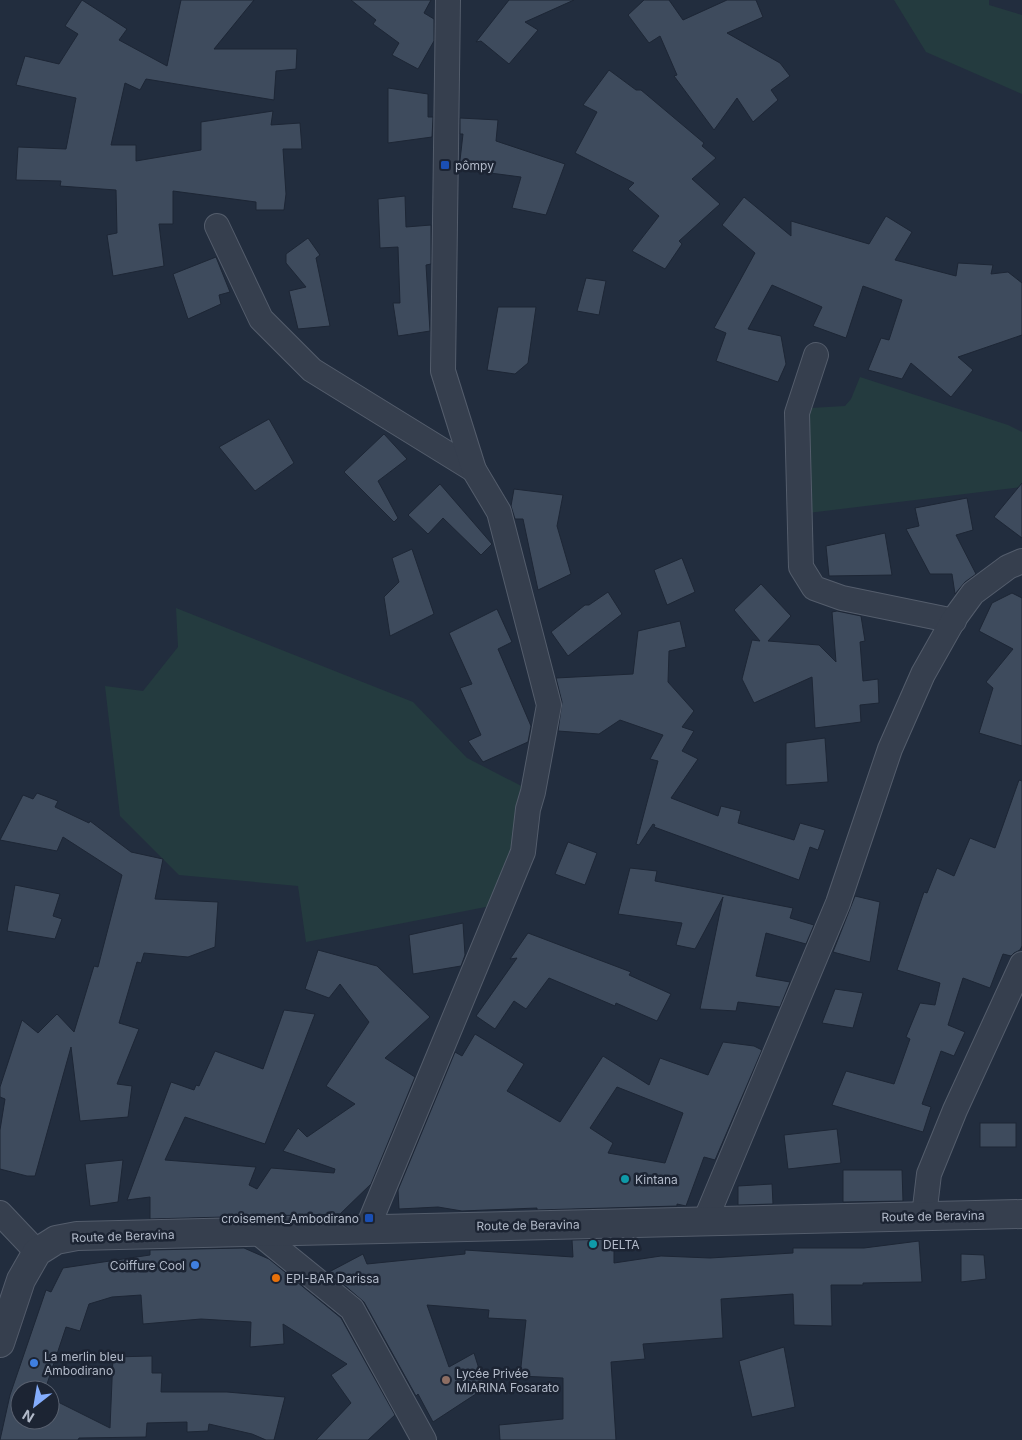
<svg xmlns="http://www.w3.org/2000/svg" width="1022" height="1440" viewBox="0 0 1022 1440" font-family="Inter,sans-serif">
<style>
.green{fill:#243b3f}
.building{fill:#3e4b5d;stroke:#1d2635;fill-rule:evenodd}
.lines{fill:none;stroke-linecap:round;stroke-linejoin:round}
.minor-casing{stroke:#545d6c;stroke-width:26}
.tertiary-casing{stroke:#545d6c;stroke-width:30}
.minor{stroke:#363f4e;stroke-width:24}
.tertiary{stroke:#363f4e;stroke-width:28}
.transit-dot{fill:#1a4fb4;stroke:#1c2433;stroke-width:2}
.culture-dot{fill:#0f9aa8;stroke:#1c2433;stroke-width:2}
.shop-dot{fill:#3f7fe0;stroke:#1c2433;stroke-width:2}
.food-dot{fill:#e8710a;stroke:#1c2433;stroke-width:2}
.education-dot{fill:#8d6e63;stroke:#1c2433;stroke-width:2}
.labels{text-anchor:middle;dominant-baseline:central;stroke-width:5;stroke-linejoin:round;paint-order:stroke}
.poi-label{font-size:12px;fill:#b2bac9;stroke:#1c2433;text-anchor:start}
.street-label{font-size:12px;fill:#b2bac9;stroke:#1c2433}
</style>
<rect width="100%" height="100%" fill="#222d3e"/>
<g class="green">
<path d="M 894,0 L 989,0 L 989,5 L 1022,15 L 1022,94 L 926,52 Z"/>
<path d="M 860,377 L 1008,425 L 1022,432 L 1022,487 L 808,513 L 802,425 L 811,408 L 845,406 L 851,399 Z"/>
<path d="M 176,608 L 413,702 L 467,758 L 533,792 L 501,904 L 306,942 L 298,886 L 179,875 L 120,816 L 105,686 L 143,691 L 178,647 Z"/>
</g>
<g class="building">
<path d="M 82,0 L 127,29 L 119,40 L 167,66 L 181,0 L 254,0 L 214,49 L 297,49 L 296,69 L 276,71 L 274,100 L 146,79 L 140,90 L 125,83 L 111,145 L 136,145 L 136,161 L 201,150 L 201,122 L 273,111 L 271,125 L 300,123 L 302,149 L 283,149 L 286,194 L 284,210 L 256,210 L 256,202 L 173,191 L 173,224 L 159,224 L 164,266 L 113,276 L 107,235 L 117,233 L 116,190 L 60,186 L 61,181 L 16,180 L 18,147 L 66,149 L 76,98 L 16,85 L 25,56 L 59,64 L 78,34 L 65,26 Z"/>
<path d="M 351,0 L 431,0 L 424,13 L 434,19 L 434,41 L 418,69 L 392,55 L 399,43 L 373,24 L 376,20 Z"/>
<path d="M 509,0 L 574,0 L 525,22 L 538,30 L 509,64 L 481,41 L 476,42 Z"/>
<path d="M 644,0 L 669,0 L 683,20 L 727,0 L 756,0 L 763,17 L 727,33 L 780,63 L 790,76 L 771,90 L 778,100 L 753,122 L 737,98 L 714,130 L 674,76 L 677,75 L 660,36 L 649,43 L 628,15 Z"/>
<path d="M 609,70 L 636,90 L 641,90 L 704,143 L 702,146 L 716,158 L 692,179 L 720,204 L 679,241 L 682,244 L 665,269 L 632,251 L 659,216 L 628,189 L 634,183 L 575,153 L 597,112 L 583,105 Z"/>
<path d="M 388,88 L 428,94 L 428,117 L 433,117 L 432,137 L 388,143 Z"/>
<path d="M 460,118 L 498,120 L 496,141 L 565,164 L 546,215 L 512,208 L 521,177 L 459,169 L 463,134 L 460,134 Z"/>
<path d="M 405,196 L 406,227 L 431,225 L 431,264 L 426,265 L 430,331 L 398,336 L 393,303 L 400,303 L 398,247 L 380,248 L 378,199 Z"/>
<path d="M 744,197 L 791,236 L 791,221 L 869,244 L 886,216 L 912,232 L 895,260 L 956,276 L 958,263 L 993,265 L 991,274 L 1008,272 L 1022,283 L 1022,335 L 958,357 L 973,370 L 951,397 L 911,363 L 902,379 L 868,370 L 881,338 L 889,340 L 902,300 L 863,286 L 846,338 L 813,326 L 822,307 L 772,285 L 748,329 L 781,336 L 786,364 L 778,382 L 716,361 L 726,333 L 714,328 L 755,253 L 722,225 Z"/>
<path d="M 308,238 L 320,255 L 316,258 L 330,326 L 298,329 L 289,291 L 306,287 L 286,263 L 286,254 Z"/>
<path d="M 216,257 L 230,292 L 219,295 L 221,304 L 188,319 L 173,274 Z"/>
<path d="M 586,278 L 606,281 L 599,315 L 577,311 Z"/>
<path d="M 498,307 L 536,307 L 528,363 L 515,374 L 487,370 Z"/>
<path d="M 269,419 L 294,463 L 255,491 L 219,447 Z"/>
<path d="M 384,434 L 407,459 L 378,481 L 398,518 L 394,522 L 344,472 Z"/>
<path d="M 1022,483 L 1022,538 L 994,517 Z"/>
<path d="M 440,484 L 492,544 L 481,555 L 443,518 L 428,534 L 408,515 Z"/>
<path d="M 514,489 L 563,495 L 557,526 L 571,574 L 538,590 L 523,519 L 515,519 L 511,506 Z"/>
<path d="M 967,498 L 973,530 L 956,535 L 976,574 L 965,582 L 955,594 L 952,574 L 930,574 L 906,529 L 919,526 L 915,508 Z"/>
<path d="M 885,533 L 892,575 L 829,576 L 826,546 Z"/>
<path d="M 412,549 L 434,614 L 390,636 L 384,597 L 399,582 L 392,558 Z"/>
<path d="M 682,558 L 695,592 L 667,605 L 654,570 Z"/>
<path d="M 761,584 L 791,616 L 768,641 L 819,645 L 836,662 L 832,612 L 837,611 L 861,616 L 865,641 L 860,642 L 863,681 L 878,679 L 879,703 L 860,705 L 861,722 L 815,728 L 812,677 L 754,703 L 742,679 L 752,640 L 760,641 L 734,610 Z"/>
<path d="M 608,592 L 622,614 L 568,656 L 551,632 L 585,605 L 589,605 Z"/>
<path d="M 1012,593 L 1022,598 L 1022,746 L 979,733 L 993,688 L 986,682 L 1013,649 L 979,631 L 992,603 Z"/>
<path d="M 497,609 L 512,642 L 498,649 L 531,726 L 528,742 L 483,762 L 468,741 L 481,735 L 460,688 L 472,684 L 449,633 Z"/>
<path d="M 680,621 L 686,647 L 669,651 L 668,682 L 694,711 L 682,727 L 694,731 L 682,751 L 698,759 L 671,798 L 718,816 L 721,806 L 741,811 L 738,823 L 794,840 L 800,823 L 825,830 L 818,850 L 810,847 L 799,880 L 654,827 L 655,825 L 653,824 L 639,845 L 636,844 L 658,761 L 650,759 L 663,735 L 620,720 L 599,734 L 558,731 L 562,702 L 556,678 L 633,674 L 638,631 Z"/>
<path d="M 825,738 L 828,782 L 786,785 L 786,743 Z"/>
<path d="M 1019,780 L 1022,781 L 1022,946 L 1020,950 L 1014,953 L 1011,956 L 1003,954 L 990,988 L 963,978 L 948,1025 L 965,1032 L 954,1056 L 941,1051 L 922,1104 L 931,1107 L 923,1132 L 832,1105 L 846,1071 L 894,1084 L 910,1039 L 906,1037 L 920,1003 L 935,1005 L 940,983 L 897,970 L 924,892 L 927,893 L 937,868 L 954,876 L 970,838 L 995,848 Z"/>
<path d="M 37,793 L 58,801 L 55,807 L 89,823 L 90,821 L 131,852 L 163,859 L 155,899 L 218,902 L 215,947 L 188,957 L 144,953 L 141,963 L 137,962 L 119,1023 L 139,1029 L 117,1084 L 132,1086 L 128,1117 L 80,1121 L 71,1047 L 35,1176 L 27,1176 L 0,1169 L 0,1130 L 5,1099 L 0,1097 L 0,1087 L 22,1020 L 38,1033 L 57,1014 L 74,1032 L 94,966 L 98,967 L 122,875 L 63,837 L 57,851 L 0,840 L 23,795 L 33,799 Z"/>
<path d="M 568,842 L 597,853 L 585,885 L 555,874 Z"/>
<path d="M 630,868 L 657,871 L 655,881 L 793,908 L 790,918 L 814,925 L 806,944 L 766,933 L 756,976 L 790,982 L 780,1007 L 738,1002 L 736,1011 L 700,1009 L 723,897 L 695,949 L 676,945 L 682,923 L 618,914 Z"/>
<path d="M 15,885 L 60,894 L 53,916 L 62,919 L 55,939 L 7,931 Z"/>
<path d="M 855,896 L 880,902 L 870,962 L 833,952 Z"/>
<path d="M 463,923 L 465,955 L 461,966 L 413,974 L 409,935 Z"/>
<path d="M 528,933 L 631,972 L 629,975 L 671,994 L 657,1021 L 616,1003 L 615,1006 L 549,978 L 526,1009 L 514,1001 L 495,1029 L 476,1016 L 517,958 L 510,959 Z"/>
<path d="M 318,950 L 377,966 L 430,1017 L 385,1058 L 415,1077 L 371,1184 L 340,1214 L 150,1219 L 150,1197 L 127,1200 L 171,1082 L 194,1090 L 196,1085 L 199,1086 L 215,1051 L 263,1069 L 284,1010 L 315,1014 L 265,1144 L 185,1117 L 165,1160 L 256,1167 L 249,1185 L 257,1189 L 271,1168 L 334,1173 L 335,1169 L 283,1151 L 298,1128 L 307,1137 L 355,1104 L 326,1086 L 369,1022 L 340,984 L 329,998 L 305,989 Z"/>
<path d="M 835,989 L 863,993 L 853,1028 L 822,1023 Z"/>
<path d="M 475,1034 L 524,1064 L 507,1091 L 560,1122 L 603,1056 L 649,1085 L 660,1058 L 708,1075 L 723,1042 L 754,1046 L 762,1050 L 715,1160 L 704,1157 L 686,1206 L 677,1204 L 677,1206 L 537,1210 L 537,1208 L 462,1211 L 438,1207 L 399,1209 L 398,1190 L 455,1052 L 462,1056 ZM 617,1087 L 683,1113 L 665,1163 L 608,1153 L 613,1143 L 590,1128 Z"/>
<rect x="980" y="1123" width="36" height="24"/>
<path d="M 837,1129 L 841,1163 L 788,1169 L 784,1135 Z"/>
<path d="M 123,1160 L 118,1202 L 90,1206 L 85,1164 Z"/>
<path d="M 843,1170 L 902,1170 L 903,1201 L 843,1202 Z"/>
<path d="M 772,1184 L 773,1204 L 738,1205 L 738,1186 Z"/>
<path d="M 614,1239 L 614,1263 L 661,1256 L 710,1258 L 793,1253 L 793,1248 L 864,1248 L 919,1241 L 922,1282 L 863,1283 L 863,1285 L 831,1285 L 832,1326 L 794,1325 L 793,1294 L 721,1299 L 723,1338 L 643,1344 L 645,1359 L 611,1362 L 616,1440 L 500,1440 L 499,1425 L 563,1419 L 563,1378 L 520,1376 L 526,1320 L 488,1318 L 489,1310 L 427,1305 L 449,1367 L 474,1353 L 485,1388 L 433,1422 L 418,1394 L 416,1396 L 364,1302 L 329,1272 L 363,1254 L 367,1264 L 465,1254 L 465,1250 L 573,1257 L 572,1240 Z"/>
<path d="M 244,1248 L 269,1259 L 341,1318 L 395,1415 L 368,1440 L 316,1440 L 351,1403 L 331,1375 L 347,1364 L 283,1324 L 284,1344 L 250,1347 L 251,1322 L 201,1319 L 143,1324 L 141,1295 L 112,1297 L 89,1304 L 80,1331 L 66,1327 L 45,1390 L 20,1390 L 20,1420 L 50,1420 L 50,1398 L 110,1428 L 113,1357 L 152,1356 L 152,1373 L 162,1373 L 161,1392 L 227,1392 L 285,1397 L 274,1440 L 266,1440 L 252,1434 L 209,1424 L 208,1431 L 187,1432 L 187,1422 L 147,1423 L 146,1437 L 79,1438 L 78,1440 L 0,1440 L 10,1395 L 46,1290 L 51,1292 L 63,1268 L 150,1255 L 150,1250 Z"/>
<path d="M 961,1254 L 984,1255 L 986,1279 L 961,1282 Z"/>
<path d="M 784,1347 L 795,1407 L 752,1417 L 739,1361 Z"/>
</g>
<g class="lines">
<g class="minor-casing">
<g id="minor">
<path d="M 217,226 L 261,319 L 312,370 L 474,470"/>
<path d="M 816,355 L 797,413 L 801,567 L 814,588 L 842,598 L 954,621"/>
<path d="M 0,1213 L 37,1252"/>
<path d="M 924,1216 L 929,1174 L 955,1110 L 1022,964"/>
<path d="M 705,1221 L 838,903 L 890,749 L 923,674 L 954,619 L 973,593 L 1008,567 L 1022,561"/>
<path d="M 367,1229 L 523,852 L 528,809 L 533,792 L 549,705 L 499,512 L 474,470 L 443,371 L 448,0"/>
<path d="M 256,1231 L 352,1309 L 424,1440"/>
</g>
</g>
<g class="tertiary-casing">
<path id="tertiary" d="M 0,1343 L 21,1280 L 37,1252 L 56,1240 L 77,1236 L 1022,1214"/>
</g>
<use href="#minor" class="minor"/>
<use href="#tertiary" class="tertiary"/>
</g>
<g class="transit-dot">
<rect x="440" y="160" width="10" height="10" rx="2.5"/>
<rect x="364" y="1213" width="10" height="10" rx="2.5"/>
</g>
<g class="culture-dot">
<circle cx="625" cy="1179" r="5"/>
<circle cx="593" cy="1244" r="5"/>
</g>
<g class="shop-dot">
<circle cx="195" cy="1265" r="5"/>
<circle cx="34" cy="1363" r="5"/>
</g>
<circle class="food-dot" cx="276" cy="1278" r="5"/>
<circle class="education-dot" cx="446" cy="1380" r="5"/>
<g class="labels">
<g class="poi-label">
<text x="455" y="165">pômpy</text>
<text x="635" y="1179">Kintana</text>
<text x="359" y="1218" text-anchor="end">croisement_Ambodirano</text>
<text x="603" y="1244">DELTA</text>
<text x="185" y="1265" text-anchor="end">Coiffure Cool</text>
<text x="286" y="1278">EPI-BAR Darissa</text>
<text x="44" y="1356">La merlin bleu<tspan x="44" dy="14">Ambodirano</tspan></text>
<text x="456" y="1373">Lycée Privée<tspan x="456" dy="14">MIARINA Fosarato</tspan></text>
</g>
<g class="street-label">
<text transform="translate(933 1216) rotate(-1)">Route de Beravina</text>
<text transform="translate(528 1225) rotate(-1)">Route de Beravina</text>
<text transform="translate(123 1236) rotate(-2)">Route de Beravina</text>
</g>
</g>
<g transform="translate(35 1405) rotate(211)"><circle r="24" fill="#1c2433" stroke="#58606f"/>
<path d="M0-4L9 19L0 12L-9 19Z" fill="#84adfd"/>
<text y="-8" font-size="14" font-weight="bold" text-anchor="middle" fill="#b2bac9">N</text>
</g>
</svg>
